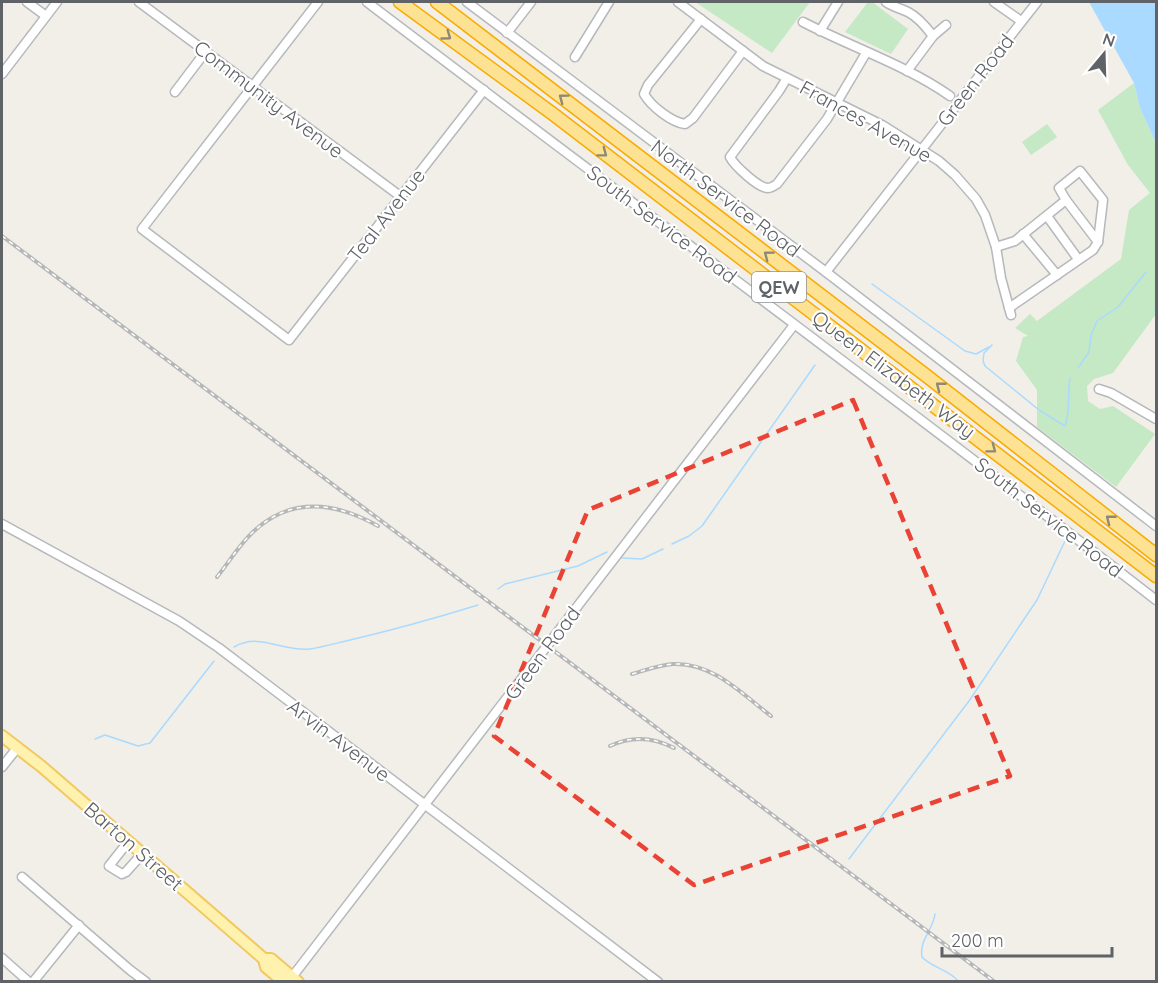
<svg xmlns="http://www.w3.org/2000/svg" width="1158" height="983" viewBox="0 0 1158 983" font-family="Quicksand,sans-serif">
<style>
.green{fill:#c5e8c5}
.water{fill:#aadaff}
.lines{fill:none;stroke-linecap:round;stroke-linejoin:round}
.stream{stroke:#aadaff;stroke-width:1.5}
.minor-casing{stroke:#b5b8bc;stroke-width:11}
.major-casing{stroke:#f2c960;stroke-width:14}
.highway-casing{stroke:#f9ab00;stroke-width:15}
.minor{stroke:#fff;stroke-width:8}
.major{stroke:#fff2af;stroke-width:10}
.highway{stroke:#fde293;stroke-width:12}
.rail-casing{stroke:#b6b7b8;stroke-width:4}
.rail{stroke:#fff;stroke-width:1.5;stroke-dasharray:4.5;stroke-linecap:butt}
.oneway{stroke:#8e8975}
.marked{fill:none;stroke:#ea4335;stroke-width:4.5;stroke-dasharray:12 8;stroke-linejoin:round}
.labels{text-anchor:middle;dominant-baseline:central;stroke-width:4.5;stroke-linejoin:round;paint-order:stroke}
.shield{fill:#fff;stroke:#8f9295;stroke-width:1.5}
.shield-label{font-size:18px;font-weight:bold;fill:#5f6368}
.street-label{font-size:20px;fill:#5f6368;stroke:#fff}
</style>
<rect width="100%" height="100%" fill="#f1efe8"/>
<g class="green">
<path d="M 695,2 L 810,2 L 772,53 Z"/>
<path d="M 868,2 L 872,2 L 908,29 L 891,54 L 845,32 Z"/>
<path d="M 1134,83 L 1140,108 L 1156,143 L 1156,314 L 1113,373 L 1094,379 L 1087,386 L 1088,401 L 1100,409 L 1113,406 L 1155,434 L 1116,487 L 1037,427 L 1037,390 L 1016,361 L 1023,337 L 1028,336 L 1015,328 L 1030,314 L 1037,321 L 1121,259 L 1129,210 L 1150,193 L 1128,165 L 1098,110 Z"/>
<path d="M 1047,124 L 1057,137 L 1031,155 L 1022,142 Z"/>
</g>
<path class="water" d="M 1089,2 L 1156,2 L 1156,143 L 1140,108 L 1134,83 Z"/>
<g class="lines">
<g class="stream">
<path d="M 872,284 L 965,351 L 976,354 L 989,347"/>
<path d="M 992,345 L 984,353 L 983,361 L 985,366 L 1039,410 L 1065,426 C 1071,410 1067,394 1070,378"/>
<path d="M 1078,368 L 1089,352 L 1091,335 L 1097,321 L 1118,307 L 1146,272"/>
<path d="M 672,544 L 689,536 L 702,526 L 815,365"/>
<path d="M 622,558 L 642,559 L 663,549"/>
<path d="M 498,589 L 505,584 L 578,566 L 607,552"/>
<path d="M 234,647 C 260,632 282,652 310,649 C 323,647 337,643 350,640 C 393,630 436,618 478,605"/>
<path d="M 95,739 L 105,735 L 138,746 L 150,743 L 214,661"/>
<path d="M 849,859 L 969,701 L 1037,600 L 1065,541"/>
<path d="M 935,914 C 933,930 919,940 922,957 C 932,968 949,969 959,982"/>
</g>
<g class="minor-casing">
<g id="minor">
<path d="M 27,2 L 46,16"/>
<path d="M 139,2 L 400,196"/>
<path d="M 318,2 L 142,229 L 289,340 L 484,90"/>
<path d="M 367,2 C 630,202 896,398 1156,600"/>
<path d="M 467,2 L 826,272 L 1156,526"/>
<path d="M 678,2 L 763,66 L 882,125 L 939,161 L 955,175 L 976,199 L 985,215 L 996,247 L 1001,278 L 1011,315"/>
<path d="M 886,2 C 893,7 900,8 908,12 C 918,17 927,28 933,36"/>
<path d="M 994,2 L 1021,21"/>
<path d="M 701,19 L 648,85 L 644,94 C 651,106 671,122 685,124 L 693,118 L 743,51"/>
<path d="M 803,22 C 849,46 908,66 950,96"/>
<path d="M 820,31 L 838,2"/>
<path d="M 507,33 L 531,2"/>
<path d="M 575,57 L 609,2"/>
<path d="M 907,71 L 933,36 L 946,25"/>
<path d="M 2,74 L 57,2"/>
<path d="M 787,78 L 779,91 L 730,157 C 734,165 758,188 768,188 C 771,188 774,186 777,184 L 827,119 L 866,53"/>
<path d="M 175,92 L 206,51"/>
<path d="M 1066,200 L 1098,242"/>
<path d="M 1047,216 L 1078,259"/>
<path d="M 1023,234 L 1057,275"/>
<path d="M 996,247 L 1015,241 L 1066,200 L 1059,188 L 1080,171 L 1103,200 L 1098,242 L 1093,250 L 1009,308"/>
<path d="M 826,272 L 1037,2"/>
<path d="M 1099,389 L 1111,393 L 1156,419"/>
<path d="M 2,524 L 179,621 L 219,648 L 658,982"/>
<path d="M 2,767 L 18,747"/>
<path d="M 128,842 L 109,866 L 122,874 L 126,872 L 142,854"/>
<path d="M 22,877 L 130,970 L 146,982"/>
<path d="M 2,958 L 29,982"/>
<path d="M 289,981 L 794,325"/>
<path d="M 33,982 L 79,925"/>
</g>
</g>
<g class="major-casing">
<g id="major">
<path d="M 2,736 L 41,766 L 264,959 L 266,967 L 284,982"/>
<path d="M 264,959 L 271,959 L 298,982"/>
</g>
</g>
<g class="highway-casing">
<g id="highway">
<path d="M 400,2 L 553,114 L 1156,576"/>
<path d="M 437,2 L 928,377 L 1156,555"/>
</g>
</g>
<use href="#minor" class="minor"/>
<use href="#major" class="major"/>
<use href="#highway" class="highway"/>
<g class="rail-casing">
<g id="rail">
<path d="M 2,236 L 995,982"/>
<path d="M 217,577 C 229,562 239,545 253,532 C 291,496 335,502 378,526"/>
<path d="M 632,674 C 646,670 659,665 673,664 C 712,662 742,694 771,716"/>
<path d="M 610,746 C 631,736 653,737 674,748"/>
</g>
</g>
<use href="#rail" class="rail"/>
</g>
<defs><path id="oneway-chevron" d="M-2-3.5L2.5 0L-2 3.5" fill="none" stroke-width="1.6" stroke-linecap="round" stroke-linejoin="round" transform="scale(1.5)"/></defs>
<g class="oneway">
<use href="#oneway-chevron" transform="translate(447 36) rotate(36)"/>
<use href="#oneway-chevron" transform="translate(563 98) rotate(-143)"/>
<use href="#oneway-chevron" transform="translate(603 153) rotate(37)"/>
<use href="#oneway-chevron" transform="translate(768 255) rotate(-143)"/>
<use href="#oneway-chevron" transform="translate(940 386) rotate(-142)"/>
<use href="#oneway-chevron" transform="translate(992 449) rotate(37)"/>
<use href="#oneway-chevron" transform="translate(1110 519) rotate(-142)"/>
</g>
<path class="marked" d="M 853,400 L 1010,776 L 694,885 L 494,736 L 588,510 Z"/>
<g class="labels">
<rect class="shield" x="752" y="272" width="54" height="30" rx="4.5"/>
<g class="shield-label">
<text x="779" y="287">QEW</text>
</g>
<g class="street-label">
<text transform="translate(975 80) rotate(-52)">Green Road</text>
<text transform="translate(269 99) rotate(37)">Community Avenue</text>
<text transform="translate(866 121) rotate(29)">Frances Avenue</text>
<text transform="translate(726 198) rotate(37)">North Service Road</text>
<text transform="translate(386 215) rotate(-52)">Teal Avenue</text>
<text transform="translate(662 224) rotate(37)">South Service Road</text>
<text transform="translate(894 374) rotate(37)">Queen Elizabeth Way</text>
<text transform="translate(1049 517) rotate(38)">South Service Road</text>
<text transform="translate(542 653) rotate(-53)">Green Road</text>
<text transform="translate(339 740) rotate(37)">Arvin Avenue</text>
<text transform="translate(134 846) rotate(41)">Barton Street</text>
</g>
</g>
<rect width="1158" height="983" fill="none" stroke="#5f6368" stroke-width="6"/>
<g transform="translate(1104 54) rotate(19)" stroke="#ffffff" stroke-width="4.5" paint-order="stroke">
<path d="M0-4.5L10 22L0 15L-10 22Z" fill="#5f6368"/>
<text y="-9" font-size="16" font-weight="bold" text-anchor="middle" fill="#5f6368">N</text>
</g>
<path d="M942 947v9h170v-9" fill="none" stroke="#5f6368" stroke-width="3"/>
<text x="951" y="947" font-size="18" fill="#5f6368" stroke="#ffffff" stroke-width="4.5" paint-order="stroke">200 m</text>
</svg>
